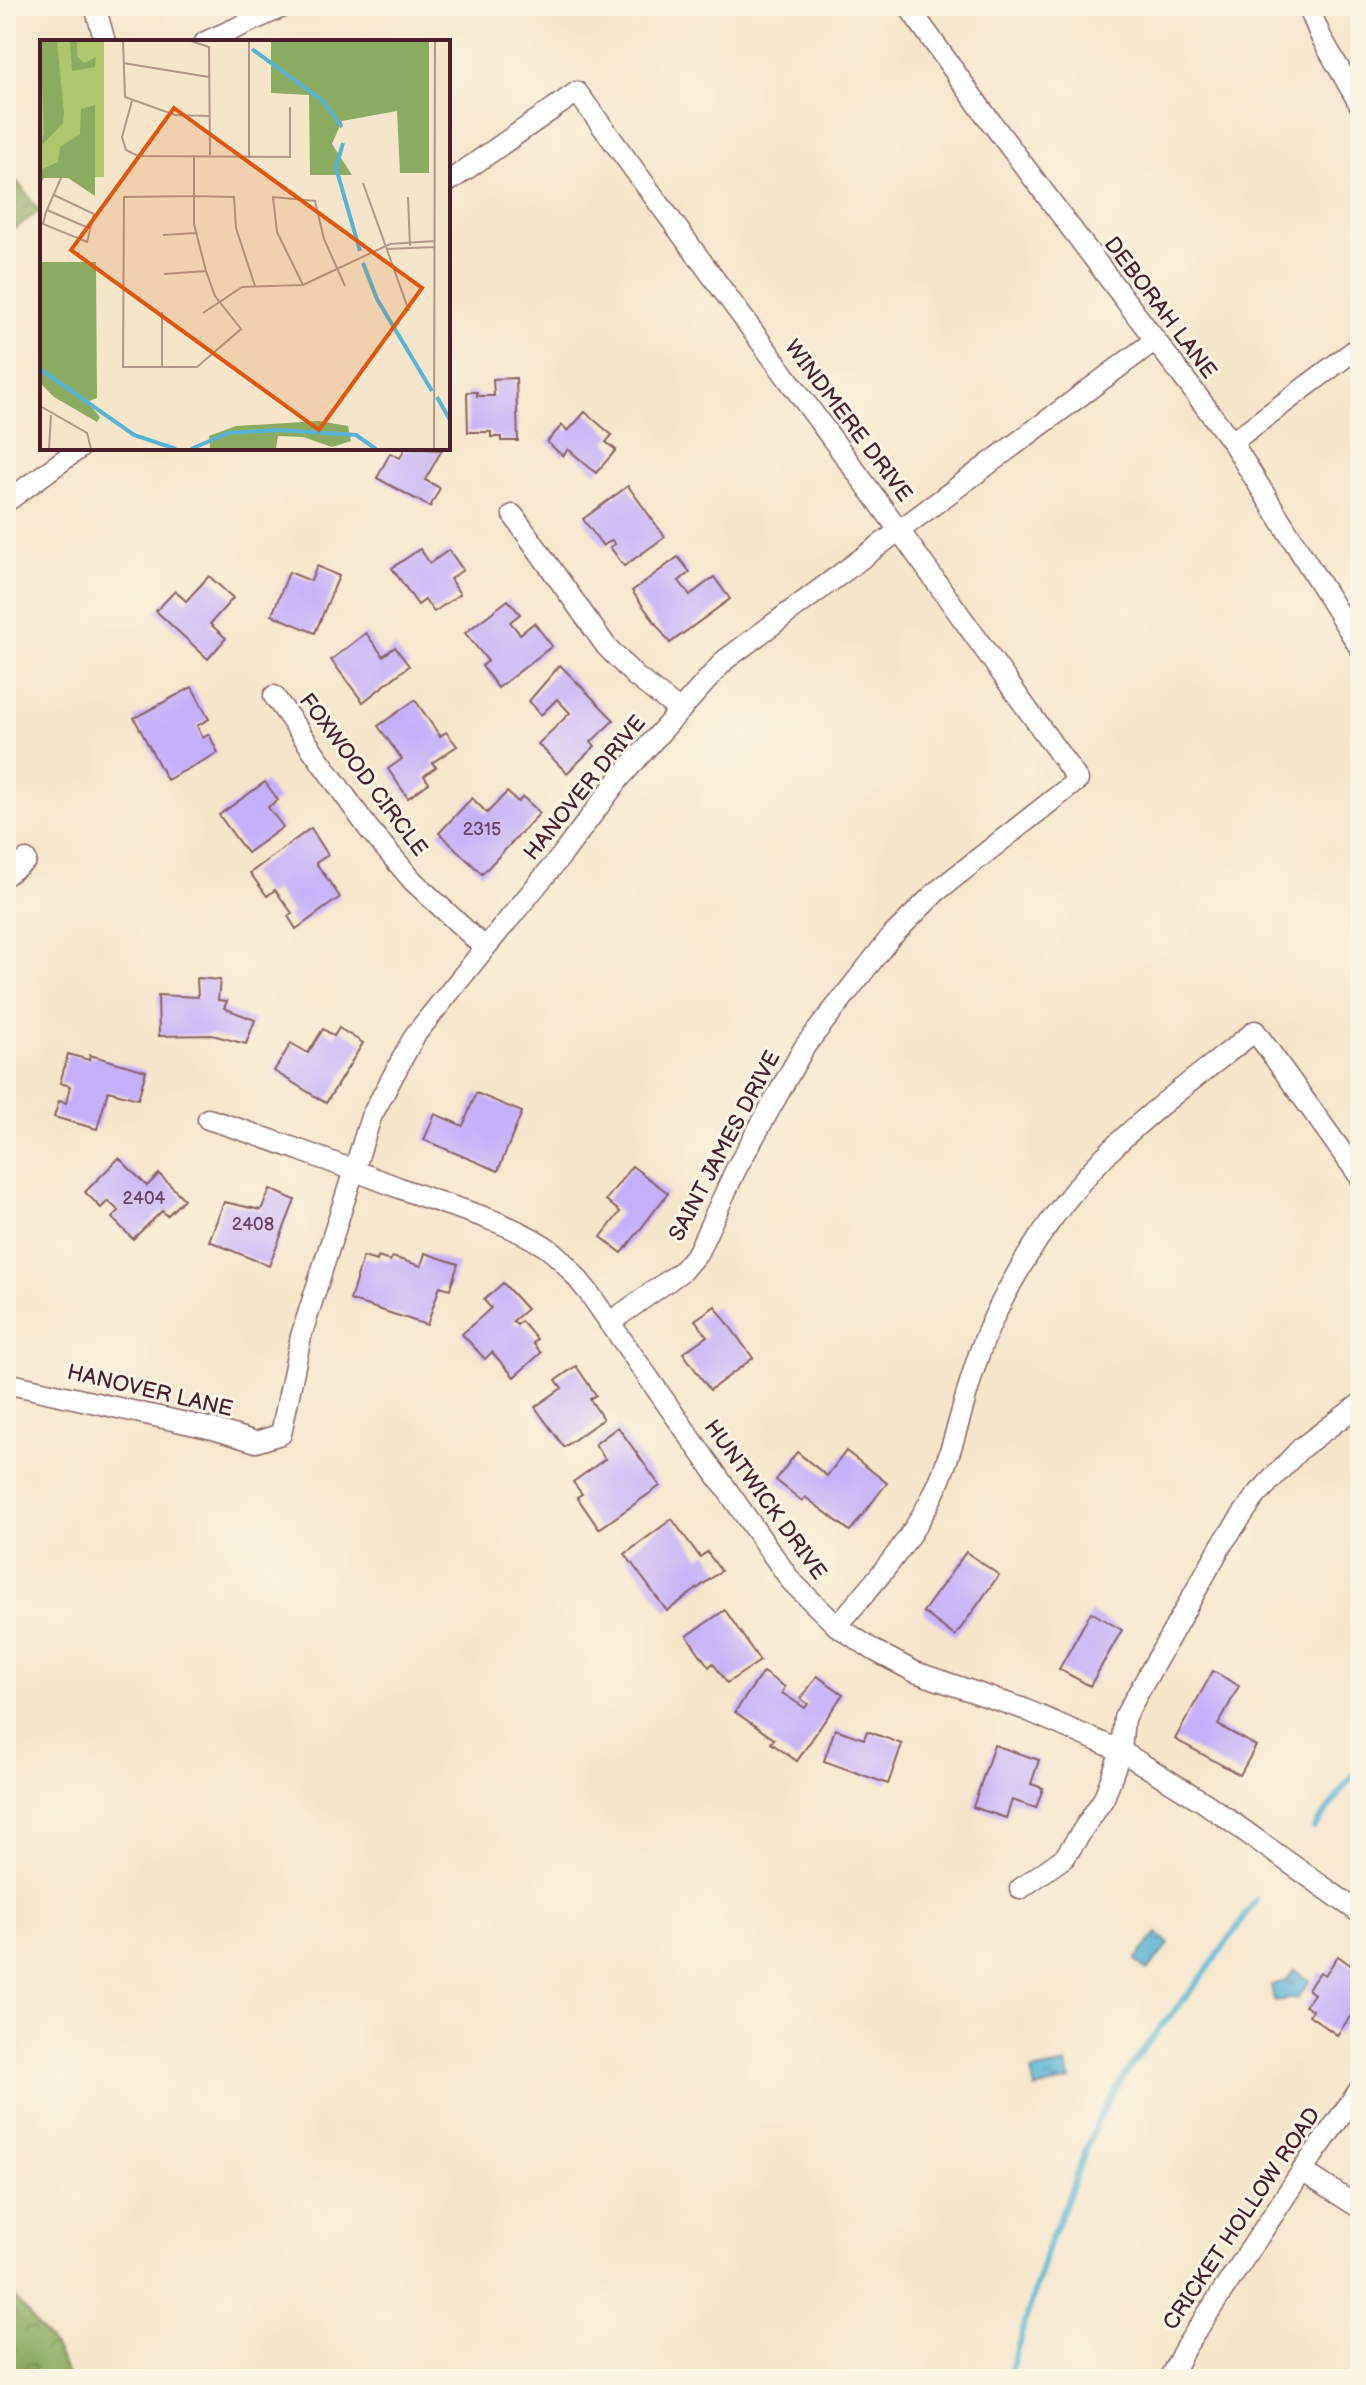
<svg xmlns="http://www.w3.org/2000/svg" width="1366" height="2385" viewBox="0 0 1366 2385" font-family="'Balsamiq Sans',sans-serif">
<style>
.forest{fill:url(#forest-crowns);stroke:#6a6646;stroke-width:2}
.water{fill:url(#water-ripples);stroke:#506980;stroke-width:2}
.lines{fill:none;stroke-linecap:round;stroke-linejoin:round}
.stream{stroke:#57b3d5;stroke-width:6}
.building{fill:#c5affa}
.minor-casing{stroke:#866463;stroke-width:23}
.minor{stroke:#fff;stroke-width:20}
.labels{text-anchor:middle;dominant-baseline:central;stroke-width:6;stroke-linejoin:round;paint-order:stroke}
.number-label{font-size:18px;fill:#69435f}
.street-label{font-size:22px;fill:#4a1f2b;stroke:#fcf5e5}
.inset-river{fill:none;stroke:#57b3d5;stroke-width:4}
.inset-road{fill:none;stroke:#b1968a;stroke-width:2}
.view{fill:#e0560e;fill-opacity:0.15;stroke:#e0560e;stroke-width:4}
.inset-edge{fill:none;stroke:#4a1f2b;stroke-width:4}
</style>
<defs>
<pattern id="forest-crowns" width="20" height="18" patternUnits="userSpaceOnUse" patternTransform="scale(2)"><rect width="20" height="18" fill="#8bac60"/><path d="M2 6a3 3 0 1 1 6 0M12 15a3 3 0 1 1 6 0" fill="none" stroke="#748b4f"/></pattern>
<pattern id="water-ripples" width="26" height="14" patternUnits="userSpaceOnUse" patternTransform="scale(2)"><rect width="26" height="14" fill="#57b3d5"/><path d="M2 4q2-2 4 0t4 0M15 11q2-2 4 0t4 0" fill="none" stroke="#4a91ad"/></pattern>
</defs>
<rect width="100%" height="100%" fill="#fcf5e5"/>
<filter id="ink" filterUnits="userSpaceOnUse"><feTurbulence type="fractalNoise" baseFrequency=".0125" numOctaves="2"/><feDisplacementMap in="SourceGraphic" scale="16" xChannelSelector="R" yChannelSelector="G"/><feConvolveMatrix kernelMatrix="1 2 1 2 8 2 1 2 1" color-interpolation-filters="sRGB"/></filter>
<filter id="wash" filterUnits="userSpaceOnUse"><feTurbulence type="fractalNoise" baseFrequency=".006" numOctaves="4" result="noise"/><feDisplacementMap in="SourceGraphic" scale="32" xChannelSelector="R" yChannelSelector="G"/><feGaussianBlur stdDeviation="1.8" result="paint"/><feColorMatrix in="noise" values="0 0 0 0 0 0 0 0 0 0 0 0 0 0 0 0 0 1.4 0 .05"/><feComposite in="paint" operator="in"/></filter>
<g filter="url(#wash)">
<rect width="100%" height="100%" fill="#f5e5ca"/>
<g class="forest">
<path d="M 6,166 L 39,211 L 6,235 Z"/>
<path d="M 6,2287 L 53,2345 L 70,2379 L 6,2379 Z"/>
</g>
<g class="water">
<path d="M 1157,1933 L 1169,1944 L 1147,1971 L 1135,1960 Z"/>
<path d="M 1294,1970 L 1310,1980 L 1298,1998 L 1274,2001 L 1271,1985 L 1286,1981 Z"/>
<path d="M 1066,2064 L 1070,2081 L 1035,2089 L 1031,2071 Z"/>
</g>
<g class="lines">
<g class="stream">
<path d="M 1314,1828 L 1360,1766"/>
<path d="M 1008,2379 L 1051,2237 C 1074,2192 1084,2141 1111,2097 C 1138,2051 1175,2012 1207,1970 C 1224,1947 1240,1923 1256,1900"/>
</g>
</g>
<g id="blocks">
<g class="building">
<path d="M 516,378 L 518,441 L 501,441 L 501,437 L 491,437 L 491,432 L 468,432 L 467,392 L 477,392 L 477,396 L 494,396 L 493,379 Z"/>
<path d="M 585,412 L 612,435 L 606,442 L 616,450 L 596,473 L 568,449 L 563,456 L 547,442 L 562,425 L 568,431 Z"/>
<path d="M 405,448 L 442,450 L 425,480 L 440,488 L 430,507 L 377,478 L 390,453 L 400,458 Z"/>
<path d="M 628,486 L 665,537 L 624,566 L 610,547 L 615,544 L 612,540 L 603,546 L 583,519 Z"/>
<path d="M 420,549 L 430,563 L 449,550 L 463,570 L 450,579 L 460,594 L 434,612 L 425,600 L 418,605 L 392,568 Z"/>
<path d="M 678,557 L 690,572 L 679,581 L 690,595 L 714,577 L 730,599 L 670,643 L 632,591 Z"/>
<path d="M 317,566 L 339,576 L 315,633 L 272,615 L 289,572 L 311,581 Z"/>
<path d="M 209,576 L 233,598 L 210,624 L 226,638 L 208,659 L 156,611 L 175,591 L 186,601 Z"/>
<path d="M 508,600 L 520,614 L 510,622 L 520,634 L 534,623 L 552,646 L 498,688 L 482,666 L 488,661 L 465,633 Z"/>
<path d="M 366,633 L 383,656 L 395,647 L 409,666 L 363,702 L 331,660 Z"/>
<path d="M 560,665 L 614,720 L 591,742 L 595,746 L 567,773 L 538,744 L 570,713 L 557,699 L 541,715 L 529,701 Z"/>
<path d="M 192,687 L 209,719 L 197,726 L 203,738 L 209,734 L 218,753 L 167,780 L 134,718 Z"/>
<path d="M 415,700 L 440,736 L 446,732 L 457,746 L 432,763 L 436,767 L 424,776 L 429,783 L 408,798 L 388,769 L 402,759 L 378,726 Z"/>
<path d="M 265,782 L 278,800 L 268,807 L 283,827 L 247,853 L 219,815 Z"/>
<path d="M 507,792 L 518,802 L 523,797 L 540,813 L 482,874 L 439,833 L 472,798 L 487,813 Z"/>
<path d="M 311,828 L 328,855 L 316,863 L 340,897 L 296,929 L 288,916 L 292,913 L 275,890 L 267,896 L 250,873 Z"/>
<path d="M 197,978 L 220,980 L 218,1000 L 227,1001 L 224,1008 L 255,1020 L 246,1044 L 212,1035 L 159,1036 L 158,995 L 198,997 Z"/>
<path d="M 339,1028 L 363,1043 L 326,1103 L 274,1071 L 291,1043 L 308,1053 L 323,1029 L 334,1036 Z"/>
<path d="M 68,1054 L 89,1060 L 90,1055 L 146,1071 L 138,1099 L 108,1091 L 97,1129 L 54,1117 L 59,1101 L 66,1103 L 70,1086 L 60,1083 Z"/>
<path d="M 476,1093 L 522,1112 L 498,1171 L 424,1140 L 435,1114 L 463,1126 Z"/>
<path d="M 119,1158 L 147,1186 L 159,1174 L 184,1199 L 167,1216 L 162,1211 L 133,1239 L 112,1218 L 119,1211 L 108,1201 L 101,1208 L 85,1192 Z"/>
<path d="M 632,1166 L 668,1193 L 622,1253 L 601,1237 L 620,1212 L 606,1200 Z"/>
<path d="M 270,1189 L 295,1200 L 269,1266 L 209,1241 L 224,1202 L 261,1210 Z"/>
<path d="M 425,1253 L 458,1264 L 450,1289 L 440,1286 L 427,1325 L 350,1300 L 363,1257 L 377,1261 L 378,1257 L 390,1261 L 392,1257 L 421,1266 Z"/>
<path d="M 503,1283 L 527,1309 L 513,1321 L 517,1325 L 521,1321 L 537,1339 L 533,1343 L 541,1353 L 514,1377 L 492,1352 L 485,1359 L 462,1334 L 491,1308 L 484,1300 Z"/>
<path d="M 715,1306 L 753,1358 L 710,1390 L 683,1353 L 707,1336 L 695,1320 Z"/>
<path d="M 576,1366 L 596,1395 L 590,1399 L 603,1419 L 564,1447 L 535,1407 L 562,1388 L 556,1380 Z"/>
<path d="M 618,1427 L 660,1486 L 599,1529 L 577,1497 L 582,1494 L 573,1482 L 605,1459 L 595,1444 Z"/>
<path d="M 846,1451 L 887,1483 L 850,1531 L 805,1497 L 802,1501 L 776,1480 L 797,1452 L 827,1476 Z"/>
<path d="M 672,1519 L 700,1557 L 707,1552 L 721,1571 L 667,1611 L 625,1554 Z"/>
<path d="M 966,1552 L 999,1575 L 955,1636 L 923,1612 Z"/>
<path d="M 725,1610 L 760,1661 L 727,1683 L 713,1663 L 709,1667 L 687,1636 Z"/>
<path d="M 1091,1612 L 1122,1630 L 1090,1686 L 1059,1669 Z"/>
<path d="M 1213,1671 L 1239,1686 L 1218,1725 L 1256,1746 L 1240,1775 L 1175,1739 Z"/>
<path d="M 763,1672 L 785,1687 L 782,1693 L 805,1708 L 808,1704 L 801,1699 L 817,1676 L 843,1694 L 797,1761 L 771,1743 L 774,1739 L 735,1712 Z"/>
<path d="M 835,1729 L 864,1739 L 867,1731 L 902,1744 L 888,1784 L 824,1761 Z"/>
<path d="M 994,1745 L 1039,1760 L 1031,1784 L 1043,1788 L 1036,1808 L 1012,1800 L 1006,1818 L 973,1807 Z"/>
<path d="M 1338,1956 L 1360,1972 L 1360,2003 L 1337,2035 L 1309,2015 L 1312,2010 L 1305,2006 L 1314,1994 L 1308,1989 L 1320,1972 L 1325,1975 Z"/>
</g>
</g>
</g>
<g filter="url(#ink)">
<use href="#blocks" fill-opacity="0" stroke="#866463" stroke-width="2"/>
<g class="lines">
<g class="minor-casing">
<g id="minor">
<path d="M 95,6 L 105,42"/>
<path d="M 908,6 L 982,110 L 1232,442 L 1360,648"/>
<path d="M 1308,6 L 1321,37 L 1360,105"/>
<path d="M 205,42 L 285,6"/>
<path d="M 448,182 L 577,92 L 899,530 L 1078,780 L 936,892 L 890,938 L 805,1046 L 736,1169 L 698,1252 L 682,1271 L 609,1323"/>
<path d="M 1232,442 L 1360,346"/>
<path d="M 6,502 L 80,448"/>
<path d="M 513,515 L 606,646 L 635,676 L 680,711"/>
<path d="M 274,696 L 368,828 L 413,881 L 485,948"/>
<path d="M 6,875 L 26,860"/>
<path d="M 208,1119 C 275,1140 340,1165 405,1190 C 451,1208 501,1218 543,1245 C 562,1257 575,1276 589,1293 L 791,1581 L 837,1626 L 875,1651 L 915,1672 L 1024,1709 L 1121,1751 L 1205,1803 L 1360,1913"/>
<path d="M 6,1383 L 213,1429 L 256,1442 L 281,1434 L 301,1336 L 371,1117 L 415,1035 L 485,948 L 562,855 L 619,779 L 725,660 L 1154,341"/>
<path d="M 837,1626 C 875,1582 916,1536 939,1482 C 961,1428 969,1368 995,1315 C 1026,1251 1067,1192 1118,1143 C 1161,1102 1209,1068 1255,1031 L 1360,1177"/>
<path d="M 1020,1889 L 1065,1857 L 1104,1798 L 1121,1751 L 1124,1718 L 1222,1544 L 1255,1497 L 1301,1448 L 1360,1404"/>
<path d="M 1302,2171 L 1360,2208"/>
<path d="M 1169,2379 L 1185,2348 L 1302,2171 L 1360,2089"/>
</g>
</g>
<use href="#minor" class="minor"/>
</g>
</g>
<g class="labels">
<g class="number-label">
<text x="482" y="829">2315</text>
<text x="144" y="1198">2404</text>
<text x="253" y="1224">2408</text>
</g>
<g class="street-label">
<text transform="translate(1160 308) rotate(53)">DEBORAH LANE</text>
<text transform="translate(848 421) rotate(53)">WINDMERE DRIVE</text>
<text transform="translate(363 775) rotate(53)">FOXWOOD CIRCLE</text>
<text transform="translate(585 788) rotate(-51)">HANOVER DRIVE</text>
<text transform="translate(725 1146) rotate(-62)">SAINT JAMES DRIVE</text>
<text transform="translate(150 1391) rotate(13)">HANOVER LANE</text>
<text transform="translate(765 1500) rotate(54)">HUNTWICK DRIVE</text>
<text transform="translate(1242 2219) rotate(-56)">CRICKET HOLLOW ROAD</text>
</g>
</g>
<g transform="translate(40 40)">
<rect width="410" height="410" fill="#f5e5ca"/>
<path d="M 0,1 L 64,1 L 64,137 L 0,137 Z" fill="#afc76c"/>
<path d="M 0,1 L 17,1 L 24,73 L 23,83 L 0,107 L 4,93 ZM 30,1 L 37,1 L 37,16 L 44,23 L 56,17 L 55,27 L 32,31 ZM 231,1 L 389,1 L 389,133 L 360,133 L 357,71 L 302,81 L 292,104 L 312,135 L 270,135 L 269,55 L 231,53 ZM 55,65 L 55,156 L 28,138 L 4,138 L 0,145 L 0,130 L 18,122 L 20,107 L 40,94 L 41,69 ZM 0,222 L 56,222 L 57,358 L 47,362 L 60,377 L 57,382 L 14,357 L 0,343 ZM 279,381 L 308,386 L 311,401 L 292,407 L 263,397 L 238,396 L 236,409 L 170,409 L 169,396 L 196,386 Z" fill="#8bac60"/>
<path class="inset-river" d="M 212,9 L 283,61 L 302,87M 303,103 L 296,128 L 320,211M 323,223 L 337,259 L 392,351M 0,329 L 94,395 L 136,409M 397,357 L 410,380M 151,409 L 188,393 L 238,390 L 316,395 L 336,409"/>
<path class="inset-road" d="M 83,1 L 85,57 L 135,75 L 169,76M 151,1 L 169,7 L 170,115M 83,23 L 169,37M 92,61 L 82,97 L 86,110 L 98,116 L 250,117 L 250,67M 154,115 L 154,184 L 166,231 L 175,256 L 201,289 L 157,327 L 83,327 L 84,157 L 154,156 L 194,157 L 196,188 L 215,246M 209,118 L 209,1M 323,143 L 369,271M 14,155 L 54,174 L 47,202 L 3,184 L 6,172 L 21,138M 368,157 L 370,206M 7,170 L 51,189M 123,195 L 156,193M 346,209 L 394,207M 124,234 L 166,231M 263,245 L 237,192 L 233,157 L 275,161 L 284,199 L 305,246M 163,273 L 202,247 L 263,245 L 350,204 L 394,201M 122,327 L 122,272M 0,366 L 47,393 L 51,409M 9,409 L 11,375M 394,409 L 395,1"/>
<path class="view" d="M 134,68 L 382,248 L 279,390 L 31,210 Z"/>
<rect width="410" height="410" class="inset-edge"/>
</g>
<rect width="1366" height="2385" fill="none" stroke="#fcf5e5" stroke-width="32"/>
</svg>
